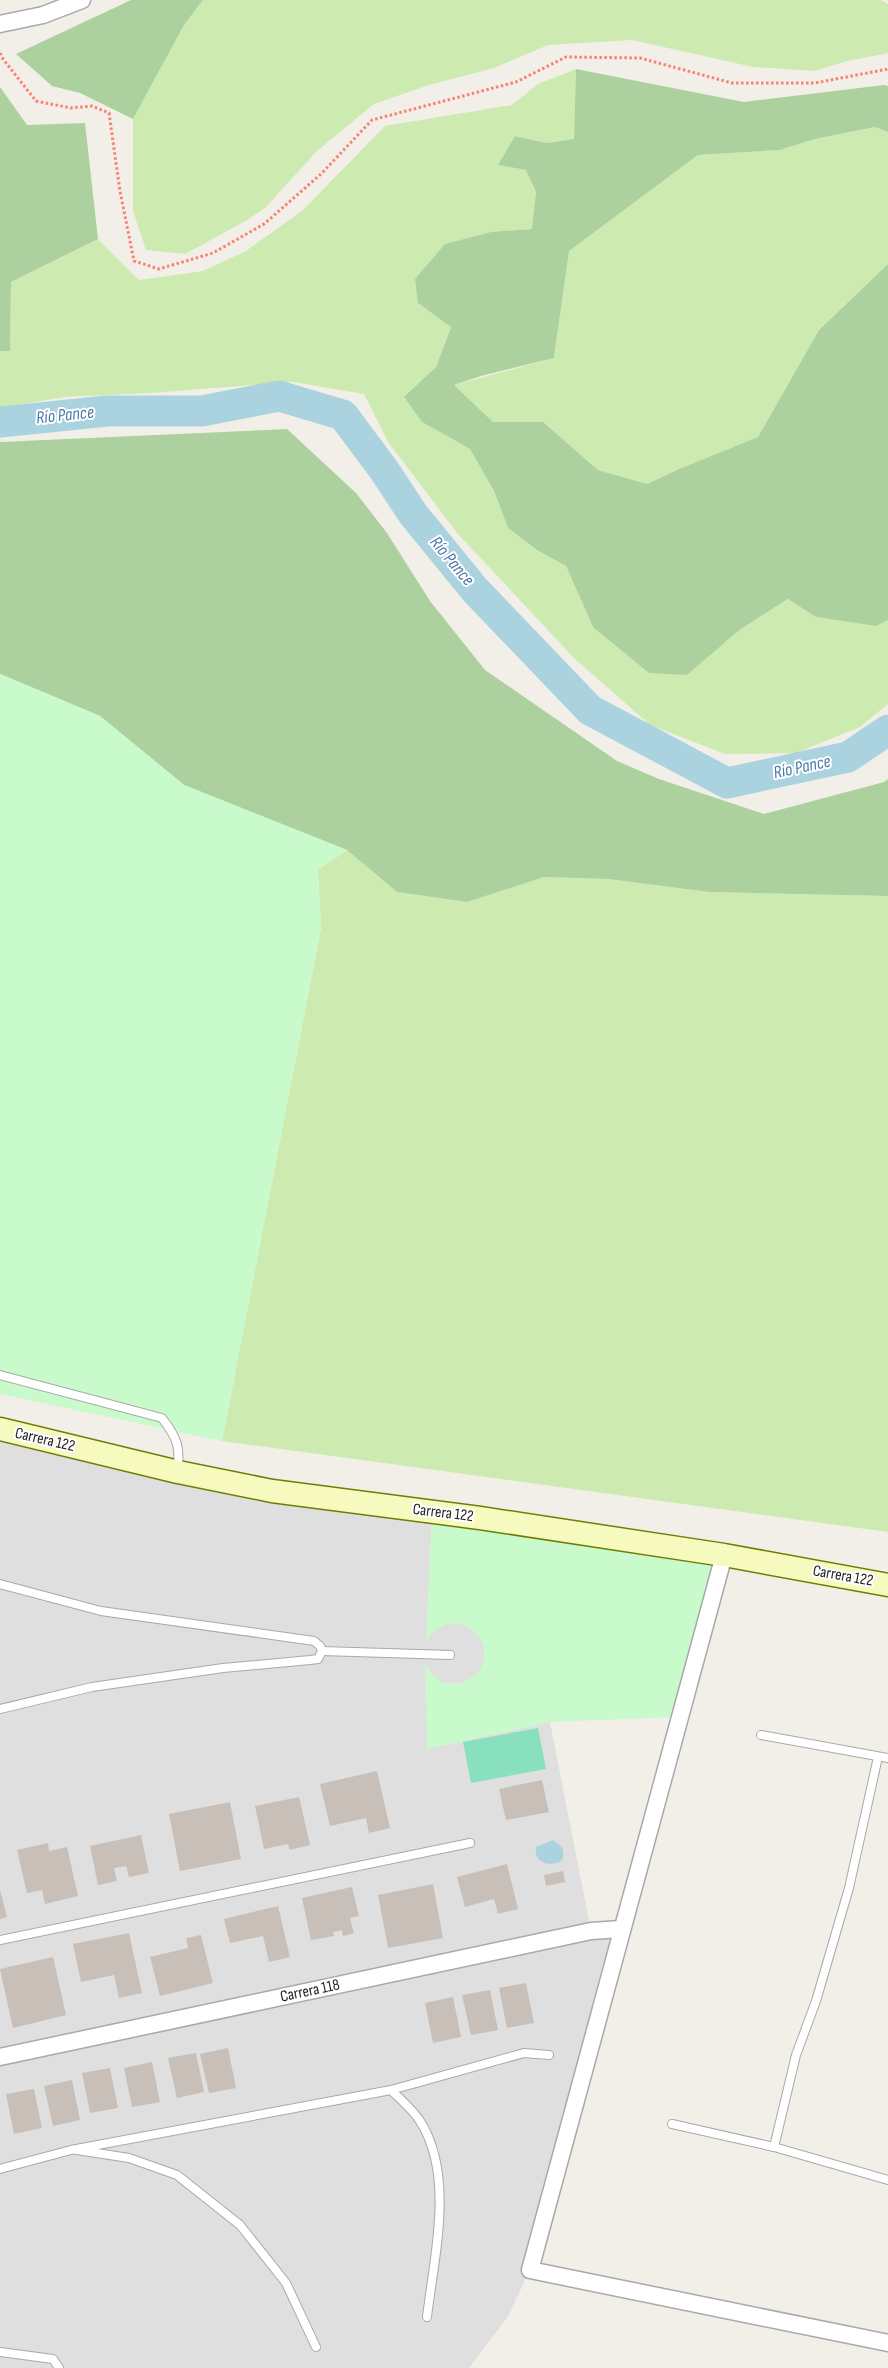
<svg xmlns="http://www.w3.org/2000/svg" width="888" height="2368" viewBox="0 0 888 2368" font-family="'Sofia Sans Condensed',sans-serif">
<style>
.residential{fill:#e0dfdf}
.grass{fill:#cdebb0}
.forest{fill:#add19e}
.park{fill:#c8facc}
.pitch{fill:#88e0be}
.water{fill:#aad3df}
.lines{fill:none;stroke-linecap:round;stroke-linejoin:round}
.river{stroke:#aad3df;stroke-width:31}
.building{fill:#c7bfb8}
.lane-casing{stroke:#a9a9a9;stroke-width:10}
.street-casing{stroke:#a9a9a9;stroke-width:19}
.secondary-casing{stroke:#707d05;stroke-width:25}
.path{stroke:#fa8072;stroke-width:3;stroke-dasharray:2.5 2.5;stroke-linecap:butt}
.lane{stroke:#fff;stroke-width:8}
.street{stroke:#fff;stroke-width:16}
.secondary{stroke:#f7fabf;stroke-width:22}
.labels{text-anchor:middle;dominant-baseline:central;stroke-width:4;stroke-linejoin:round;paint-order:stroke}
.street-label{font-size:16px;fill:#222;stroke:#fff}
.water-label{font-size:18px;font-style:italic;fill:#4a7aab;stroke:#fff}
</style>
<rect width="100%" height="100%" fill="#f2efe9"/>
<path class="residential" d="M 0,1429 L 432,1513 L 427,1639 L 434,1630 L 445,1624 L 458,1623 L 470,1627 L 480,1636 L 485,1648 L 484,1661 L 479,1672 L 468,1681 L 456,1684 L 443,1683 L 432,1676 L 425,1666 L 427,1748 L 550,1722 L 591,1931 L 621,1929 L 530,2270 L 507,2318 L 469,2368 L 0,2368 Z"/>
<g class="grass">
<path d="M 203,0 L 881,0 L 888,4 L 888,53 L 848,61 L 814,71 L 753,67 L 632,40 L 548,45 L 494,68 L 429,85 L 374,104 L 317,151 L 265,208 L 249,219 L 185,254 L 146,250 L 133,211 L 133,119 L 184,25 Z"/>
<path d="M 576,69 L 574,139 L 547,143 L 515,136 L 499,165 L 526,170 L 536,192 L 533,229 L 491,232 L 446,244 L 418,303 L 451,326 L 436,367 L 405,397 L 422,422 L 470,449 L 494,491 L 508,528 L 537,550 L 566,566 L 593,627 L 738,631 L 789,599 L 816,617 L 876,626 L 888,620 L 888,704 L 860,727 L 796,753 L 725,754 L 650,725 L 574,658 L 458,534 L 388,442 L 364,394 L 293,382 L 151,393 L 65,397 L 0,408 L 0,351 L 10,350 L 11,282 L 98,239 L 139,280 L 203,271 L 246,251 L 302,211 L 385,126 L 512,105 L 538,84 Z"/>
<path d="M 876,127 L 888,132 L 888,264 L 819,330 L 758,437 L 679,469 L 647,484 L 598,470 L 543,422 L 493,422 L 454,385 L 554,358 L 569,251 L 698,155 L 780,150 L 815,139 Z"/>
<path d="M 347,850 L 397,892 L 467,902 L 543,877 L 608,879 L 709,892 L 888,896 L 888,1532 L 222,1441 L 321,928 L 318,870 Z"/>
</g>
<g class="forest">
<path d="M 131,0 L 203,0 L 184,25 L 133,119 L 80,93 L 52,86 L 16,54 Z"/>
<path d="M 576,69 L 744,102 L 884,85 L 888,86 L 888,132 L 875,127 L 815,139 L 780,150 L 698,155 L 569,251 L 554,358 L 481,376 L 454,385 L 493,422 L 543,422 L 598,470 L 647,484 L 679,469 L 758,437 L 819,330 L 888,264 L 888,620 L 876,626 L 816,617 L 788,599 L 738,631 L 687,675 L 649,673 L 593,627 L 566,566 L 537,550 L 508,528 L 494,491 L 470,449 L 422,422 L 404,397 L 436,367 L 451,327 L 418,303 L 415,279 L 445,244 L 491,232 L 532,229 L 536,192 L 526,170 L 498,165 L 515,136 L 547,143 L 574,139 Z"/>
<path d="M 0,87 L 27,125 L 85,123 L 98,239 L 11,282 L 10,351 L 0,351 Z"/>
<path d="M 287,429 L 356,493 L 387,533 L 430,601 L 485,670 L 617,761 L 659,779 L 764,814 L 884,782 L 888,779 L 888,896 L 709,892 L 608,879 L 544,877 L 467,902 L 397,892 L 347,850 L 184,785 L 100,716 L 0,674 L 0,442 Z"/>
</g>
<g class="park">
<path d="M 0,674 L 100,716 L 184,785 L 347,850 L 318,870 L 321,928 L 222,1441 L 0,1394 Z"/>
<path d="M 432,1513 L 724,1555 L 680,1717 L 550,1722 L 427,1749 L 425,1665 C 433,1677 445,1688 460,1683 C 515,1667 466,1589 426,1640 Z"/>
</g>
<path class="pitch" d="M 538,1728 L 546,1769 L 471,1783 L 463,1742 Z"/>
<path class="water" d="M 553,1840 C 561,1846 566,1849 562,1860 C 550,1868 533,1863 536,1847 Z"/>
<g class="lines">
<path class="river" d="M 0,422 L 107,411 L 202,411 L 279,396 L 343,415 L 384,470 L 413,514 L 475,590 L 590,710 L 727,783 L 848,757 L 888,730"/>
</g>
<g class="building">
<path d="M 377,1771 L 390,1828 L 369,1833 L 366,1818 L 330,1826 L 320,1784 Z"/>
<path d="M 542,1780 L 549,1812 L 506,1820 L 499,1789 Z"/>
<path d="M 299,1797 L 310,1845 L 290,1850 L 288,1844 L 264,1849 L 255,1806 Z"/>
<path d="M 230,1802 L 241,1859 L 180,1871 L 169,1814 Z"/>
<path d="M 141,1835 L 149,1873 L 129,1877 L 126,1866 L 114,1868 L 117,1881 L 98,1885 L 90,1846 Z"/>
<path d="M 48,1843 L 49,1851 L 67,1847 L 78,1896 L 45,1904 L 42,1890 L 27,1893 L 17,1850 Z"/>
<path d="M 507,1864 L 518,1909 L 498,1914 L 494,1899 L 465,1907 L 457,1877 Z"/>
<path d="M 563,1871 L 565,1882 L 546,1886 L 544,1875 Z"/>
<path d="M 433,1884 L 443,1938 L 388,1948 L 378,1895 Z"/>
<path d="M 352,1887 L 359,1916 L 350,1918 L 354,1933 L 343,1936 L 342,1930 L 333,1932 L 334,1936 L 311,1940 L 302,1898 Z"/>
<path d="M 0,1890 L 7,1917 L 0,1919 Z"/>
<path d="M 278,1906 L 290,1957 L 269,1962 L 263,1936 L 230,1943 L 224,1919 Z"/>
<path d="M 129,1933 L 142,1993 L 119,1998 L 114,1975 L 81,1982 L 73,1944 Z"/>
<path d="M 201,1935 L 213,1983 L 160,1996 L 150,1957 L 188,1948 L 186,1938 Z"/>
<path d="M 53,1957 L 66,2015 L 13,2028 L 0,1969 Z"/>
<path d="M 526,1983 L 534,2023 L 507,2028 L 499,1988 Z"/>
<path d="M 490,1990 L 498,2030 L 471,2035 L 462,1995 Z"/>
<path d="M 453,1997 L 461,2037 L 433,2043 L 425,2003 Z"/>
<path d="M 228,2048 L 236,2088 L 209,2093 L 200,2054 Z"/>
<path d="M 196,2053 L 204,2092 L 177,2098 L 168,2058 Z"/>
<path d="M 152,2062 L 160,2102 L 132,2107 L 124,2068 Z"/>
<path d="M 110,2068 L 118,2108 L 90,2113 L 82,2073 Z"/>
<path d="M 72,2080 L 80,2120 L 53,2126 L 44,2086 Z"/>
<path d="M 34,2089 L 42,2128 L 14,2134 L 6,2094 Z"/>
</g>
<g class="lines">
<g class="lane-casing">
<g id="lane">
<path d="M 0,1375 L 162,1418 C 177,1438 180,1445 178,1470"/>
<path d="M 0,1584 L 101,1611 L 314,1641 L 320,1646 L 322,1651"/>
<path d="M 322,1651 L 450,1655"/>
<path d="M 0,1709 L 92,1687 L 223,1668 L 310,1660 L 318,1659 L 322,1651"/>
<path d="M 761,1735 L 888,1758"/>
<path d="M 0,1940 L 470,1843"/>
<path d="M 391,2090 C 401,2100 413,2110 420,2121 C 455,2176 434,2257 427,2317"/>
<path d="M 672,2124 L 774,2147 L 888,2180"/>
<path d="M 774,2147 L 796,2055 L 816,2001 L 849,1888 L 878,1757"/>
<path d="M 77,2150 L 129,2158 L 177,2175 L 240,2225 L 286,2283 L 316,2347"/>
<path d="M 0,2169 L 71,2150 L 391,2090 L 524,2053 L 549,2055"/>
<path d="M 0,2352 L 53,2359 L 59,2368"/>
</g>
</g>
<g class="street-casing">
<g id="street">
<path d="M 0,24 L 43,15 L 82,0"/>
<path d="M 724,1555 L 530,2270 L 888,2343"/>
<path d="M 0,2057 L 591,1931 L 621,1929"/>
</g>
</g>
<g class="secondary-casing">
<path id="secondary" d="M 0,1429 L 178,1472 L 272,1491 L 480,1518 L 724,1555 L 888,1585"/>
</g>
<path class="path" d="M 0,53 L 3,59 L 36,101 L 71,108 L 92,106 L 109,113 L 120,191 L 134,261 L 159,269 L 213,253 L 264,224 L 321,174 L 372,120 L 516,82 L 566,57 L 640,58 L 732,83 L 815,83 L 888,69"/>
<use href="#lane" class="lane"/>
<use href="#street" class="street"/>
<use href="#secondary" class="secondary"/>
</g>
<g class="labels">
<g class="street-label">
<text transform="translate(45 1440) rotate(13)">Carrera 122</text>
<text transform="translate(443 1513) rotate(7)">Carrera 122</text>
<text transform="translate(843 1576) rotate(10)">Carrera 122</text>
<text transform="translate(310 1991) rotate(-12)">Carrera 118</text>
</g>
<g class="water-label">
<text transform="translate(65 415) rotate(-6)">Río Pance</text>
<text transform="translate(452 561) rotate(50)">Río Pance</text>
<text transform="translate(802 767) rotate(-12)">Río Pance</text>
</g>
</g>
</svg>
